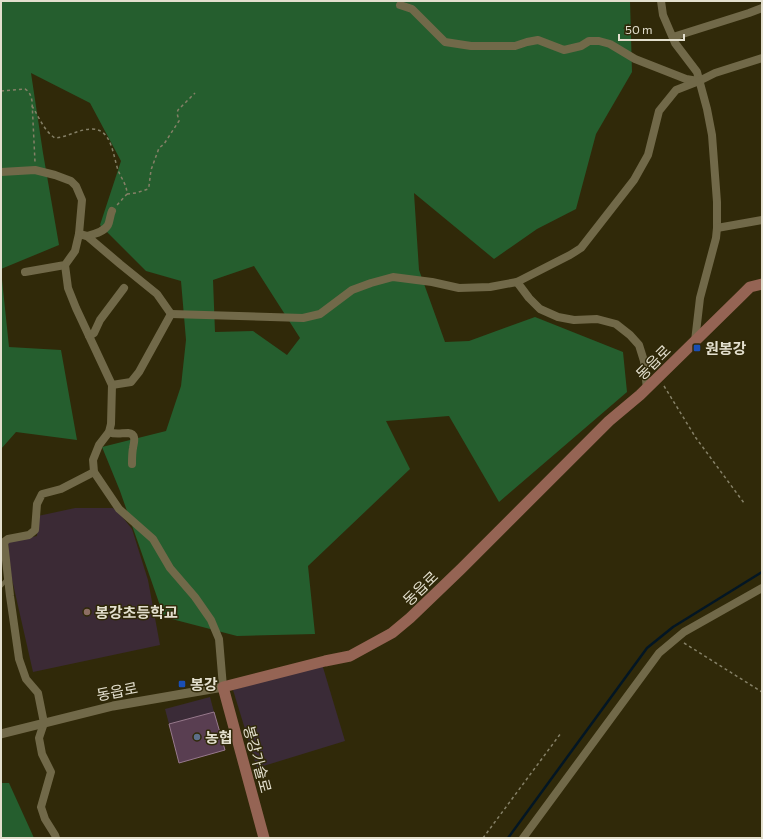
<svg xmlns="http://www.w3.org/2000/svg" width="763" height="839" viewBox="0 0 763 839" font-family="Commissioner,'Noto Sans KR',sans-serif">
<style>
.commercial{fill:#3a2b37}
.education{fill:#3b2a35}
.forest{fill:#255e2e;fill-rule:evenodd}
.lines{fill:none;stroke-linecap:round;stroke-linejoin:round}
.stream{stroke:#031624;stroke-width:2.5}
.building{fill:#593e51;stroke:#97798d}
.path{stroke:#858067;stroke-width:1.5;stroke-dasharray:3 3;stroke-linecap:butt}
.service{stroke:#716949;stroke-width:4}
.minor{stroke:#716949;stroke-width:8}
.tertiary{stroke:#716949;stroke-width:9}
.secondary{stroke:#956454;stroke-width:11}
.transit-dot{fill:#1a4fb4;stroke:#302909;stroke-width:1.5}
.education-dot{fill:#8d6e63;stroke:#302909;stroke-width:1.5}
.service-dot{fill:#5c6f8a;stroke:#302909;stroke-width:1.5}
.labels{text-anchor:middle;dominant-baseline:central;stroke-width:3;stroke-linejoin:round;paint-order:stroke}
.poi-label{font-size:15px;font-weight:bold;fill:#e3dfce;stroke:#302909;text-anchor:start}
.street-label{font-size:15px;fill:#e3dfce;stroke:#302909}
</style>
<rect width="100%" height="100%" fill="#302909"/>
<g class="commercial">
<path d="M 322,664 L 345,741 L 257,768 L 233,690 Z"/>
<path d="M 210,697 L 214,712 L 169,724 L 165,709 Z"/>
</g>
<path class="education" d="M 75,508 L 112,508 L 116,509 L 132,529 L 148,580 L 160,645 L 33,672 L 11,575 L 8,542 L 37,536 L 38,516 Z"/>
<g class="forest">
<path d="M 1,1 L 630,1 L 632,72 L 596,134 L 576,209 L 537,229 L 494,259 L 414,193 L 419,270 L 445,342 L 469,341 L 535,317 L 623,352 L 627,392 L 499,502 L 449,416 L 386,421 L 410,469 L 308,566 L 315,634 L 237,636 L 164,617 L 120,491 L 102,447 L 166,431 L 181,386 L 186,340 L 181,281 L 146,271 L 100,225 L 121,161 L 90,103 L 31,73 L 43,153 L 59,245 L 1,269 ZM 254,266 L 300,338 L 287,355 L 253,331 L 215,332 L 213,280 Z"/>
<path d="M 1,270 L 9,347 L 61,350 L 77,440 L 16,432 L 1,449 Z"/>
<path d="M 1,783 L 9,783 L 34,838 L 1,838 Z"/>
</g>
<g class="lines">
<path class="stream" d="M 508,838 L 647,648 L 673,627 L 762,572"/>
</g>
<path class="building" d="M 214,712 L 225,750 L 179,763 L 169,724 Z"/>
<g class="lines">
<g class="path">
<path d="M 1,91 L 25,89 C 30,92 31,96 32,101 L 35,162"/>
<path d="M 32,106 C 39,117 44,131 55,138 C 68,137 79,129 92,129 C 112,129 113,156 118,170 C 121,178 127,185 127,194 L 117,205"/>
<path d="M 127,194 L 136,193 L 148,189 L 149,186 L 151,170 L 159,148 L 164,144 L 179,121 L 177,113 L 178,110 L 195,93"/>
<path d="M 664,386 L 696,438 L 744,503"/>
<path d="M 684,643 L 762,692"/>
<path d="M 483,838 L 561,733"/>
</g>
<path class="service" d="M 1,586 L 8,578"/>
<g class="minor">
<path d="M 661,1 L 663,15 L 675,43 L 697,72 L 707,109 L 712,135 L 717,202 L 717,228 L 716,238 L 700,298 L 695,341"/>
<path d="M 400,5 L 412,9 L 445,42 L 471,46 L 515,46 L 527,42 L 538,40 L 564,50 L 581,46 L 589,41 L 599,41 L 610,44 L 635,59 L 686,79 L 698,81"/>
<path d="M 673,37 L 749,13 L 762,8"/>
<path d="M 1,172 L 35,170 L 55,175 L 71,181 L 76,186 L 82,200 L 79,234 L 75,251 L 65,265 L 25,272"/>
<path d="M 717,228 L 762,220"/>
<path d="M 79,234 L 87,236 L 120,264 L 157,294 L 171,314"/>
<path d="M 87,236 C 94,234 104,232 108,225 C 110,221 110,215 112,211"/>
<path d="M 65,265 L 68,288 L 76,308 L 112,385 L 111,424 L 109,432 L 99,445 L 93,460 L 94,472 L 119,509 L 153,539 L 170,568 L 195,597 L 211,620 L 219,639 L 223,687"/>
<path d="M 517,282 L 529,298 L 540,309 L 558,317 L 574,320 L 597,319 L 616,324 L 630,335 L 639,345 L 644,361 L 647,389"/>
<path d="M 171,314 L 303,318 L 320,314 L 352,290 L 371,283 L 393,277 L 432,282 L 459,288 L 490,287 L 517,282 L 570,255 L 581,248 L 634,180 L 648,155 L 659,111 L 676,90 L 699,81 L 715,73 L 762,58"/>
<path d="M 89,336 L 94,333 L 100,320 L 124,288"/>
<path d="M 112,385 L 131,382 L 139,372 L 171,314"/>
<path d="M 109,432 C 116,435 121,433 128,433 C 137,434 134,442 133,448 C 132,453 132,459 132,464"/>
<path d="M 56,838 L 55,835 L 45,819 L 41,807 L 51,772 L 42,754 L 39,738 L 44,723 L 38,693 L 26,679 L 19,659 L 10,596 L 4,542 L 8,539 L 29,535 L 35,530 L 37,504 L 42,494 L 61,489 L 94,472"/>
<path d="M 523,838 L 659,653 L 684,632 L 762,588"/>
</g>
<path class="tertiary" d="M 1,734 L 113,706 L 223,687"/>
<path class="secondary" d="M 264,838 L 223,687 L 325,661 L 350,656 L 392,633 L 410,618 L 461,569 L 609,421 L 640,395 L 742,295 L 750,287 L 762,284"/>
</g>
<g class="transit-dot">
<rect x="693" y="344" width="8" height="8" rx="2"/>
<rect x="178" y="680" width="8" height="8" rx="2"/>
</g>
<circle class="education-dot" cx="87" cy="612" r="4"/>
<circle class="service-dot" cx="197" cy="737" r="4"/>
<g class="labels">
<g class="poi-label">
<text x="705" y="348">원봉강</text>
<text x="95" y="612">봉강초등학교</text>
<text x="190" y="684">봉강</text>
<text x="205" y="737">농협</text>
</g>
<g class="street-label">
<text transform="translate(653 362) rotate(-45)">동읍로</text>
<text transform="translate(420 588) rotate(-44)">동읍로</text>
<text transform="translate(117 691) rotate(-11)">동읍로</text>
<text transform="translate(258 759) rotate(75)">봉강가술로</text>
</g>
</g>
<rect width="763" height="839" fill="none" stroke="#e3dfce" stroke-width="4"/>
<path d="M619 34v6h65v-6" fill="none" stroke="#e3dfce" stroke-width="2"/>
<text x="625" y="34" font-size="12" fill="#e3dfce" stroke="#302909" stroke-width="3" paint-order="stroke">50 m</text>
</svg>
